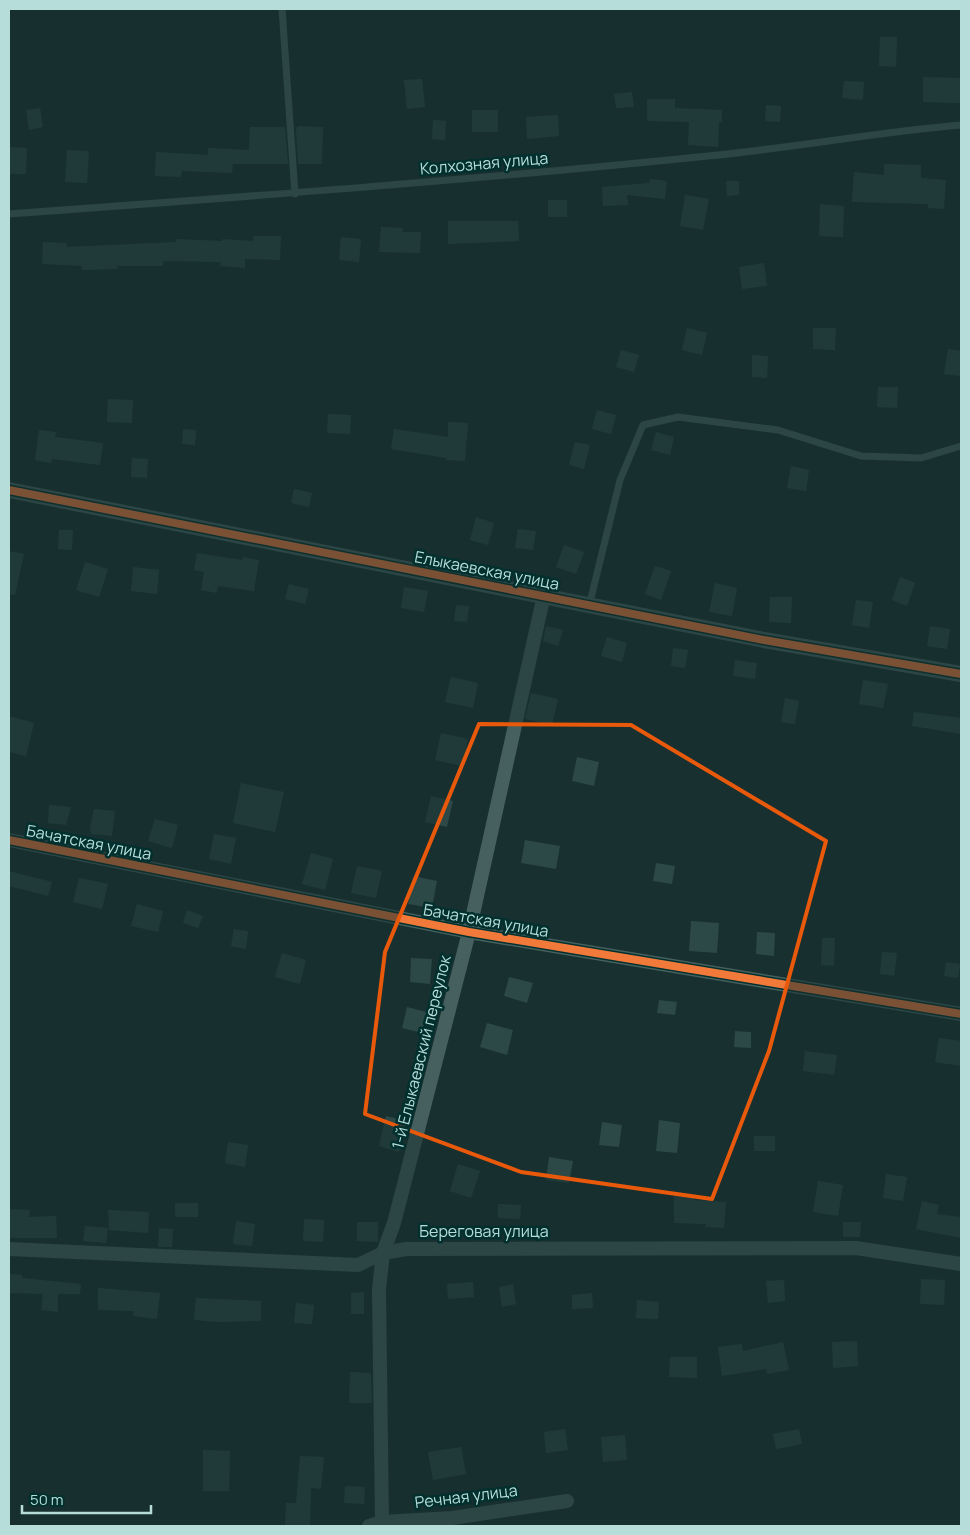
<svg xmlns="http://www.w3.org/2000/svg" width="970" height="1535" viewBox="0 0 970 1535" font-family="Manrope,sans-serif">
<style>
.building{fill:#2c4847}
.lines{fill:none;stroke-linecap:round;stroke-linejoin:round}
.service{stroke:#45605f;stroke-width:7}
.minor{stroke:#45605f;stroke-width:14}
.tertiary{stroke:#45605f;stroke-width:16}
.cycleway-casing{stroke:#01302e;stroke-width:11}
.cycleway{stroke:#f17a3a;stroke-width:8}
.marked{fill:none;stroke:#e8590c;stroke-width:4;stroke-linejoin:round}
.labels{text-anchor:middle;dominant-baseline:central;stroke-width:5;stroke-linejoin:round;paint-order:stroke}
.street-label{font-size:16px;fill:#b7ddda;stroke:#01302e}
</style>
<rect width="100%" height="100%" fill="#18302f"/>
<g class="building">
<path d="M 880,37 L 897,37 L 896,67 L 879,66 Z"/>
<path d="M 923,77 L 961,78 L 960,103 L 923,102 Z"/>
<path d="M 422,79 L 425,107 L 407,109 L 404,80 Z"/>
<path d="M 844,81 L 864,82 L 863,100 L 842,98 Z"/>
<path d="M 632,92 L 634,107 L 616,108 L 614,94 Z"/>
<path d="M 647,99 L 675,99 L 675,108 L 722,110 L 722,122 L 719,122 L 718,147 L 688,145 L 689,122 L 647,121 Z"/>
<path d="M 766,105 L 781,106 L 780,122 L 765,121 Z"/>
<path d="M 40,108 L 43,127 L 29,130 L 26,110 Z"/>
<rect x="472" y="110" width="26" height="22"/>
<path d="M 558,115 L 559,136 L 527,139 L 526,117 Z"/>
<path d="M 433,120 L 446,121 L 445,140 L 432,139 Z"/>
<path d="M 298,126 L 323,127 L 322,164 L 298,164 L 296,128 Z"/>
<path d="M 250,127 L 285,127 L 288,164 L 233,164 L 232,173 L 182,171 L 181,177 L 155,176 L 156,152 L 208,155 L 208,148 L 249,150 Z"/>
<path d="M 9,147 L 27,148 L 26,174 L 9,174 Z"/>
<path d="M 67,150 L 89,151 L 87,183 L 65,182 Z"/>
<path d="M 884,164 L 921,165 L 921,178 L 946,180 L 944,209 L 928,208 L 928,204 L 852,202 L 854,172 L 884,175 Z"/>
<path d="M 650,179 L 667,181 L 665,199 L 627,195 L 628,205 L 603,206 L 602,187 L 649,183 Z"/>
<path d="M 726,181 L 739,181 L 739,195 L 727,196 Z"/>
<path d="M 685,195 L 709,199 L 703,230 L 680,226 Z"/>
<rect x="548" y="200" width="19" height="17"/>
<path d="M 820,204 L 844,206 L 843,237 L 819,236 Z"/>
<path d="M 448,221 L 518,221 L 519,241 L 448,244 Z"/>
<path d="M 381,227 L 403,228 L 402,232 L 421,232 L 420,253 L 379,252 Z"/>
<path d="M 254,236 L 281,236 L 280,260 L 245,259 L 245,268 L 220,266 L 221,262 L 163,261 L 163,266 L 117,266 L 118,269 L 82,270 L 82,266 L 42,264 L 43,242 L 67,243 L 67,247 L 176,242 L 176,239 L 222,241 L 223,239 L 253,241 Z"/>
<path d="M 341,237 L 361,239 L 359,262 L 339,260 Z"/>
<path d="M 764,263 L 767,286 L 742,289 L 739,267 Z"/>
<path d="M 687,328 L 707,333 L 702,355 L 682,350 Z"/>
<path d="M 813,328 L 836,328 L 835,350 L 813,349 Z"/>
<path d="M 948,349 L 961,351 L 961,376 L 944,374 Z"/>
<path d="M 621,350 L 639,355 L 634,372 L 616,367 Z"/>
<path d="M 752,355 L 768,356 L 767,378 L 752,377 Z"/>
<path d="M 878,387 L 898,387 L 897,408 L 877,407 Z"/>
<path d="M 108,399 L 133,400 L 132,423 L 107,422 Z"/>
<path d="M 597,410 L 616,415 L 611,434 L 592,429 Z"/>
<path d="M 328,414 L 351,415 L 350,434 L 327,433 Z"/>
<path d="M 448,422 L 468,423 L 465,461 L 446,460 L 446,458 L 391,449 L 394,429 L 448,437 Z"/>
<path d="M 183,429 L 196,430 L 195,445 L 182,444 Z"/>
<path d="M 39,430 L 56,432 L 55,437 L 103,443 L 100,465 L 52,459 L 51,463 L 35,460 Z"/>
<path d="M 656,432 L 674,437 L 670,455 L 651,450 Z"/>
<path d="M 575,442 L 590,445 L 584,469 L 569,465 Z"/>
<path d="M 132,458 L 148,459 L 147,478 L 131,477 Z"/>
<path d="M 791,466 L 809,470 L 806,491 L 787,488 Z"/>
<path d="M 294,489 L 312,493 L 309,507 L 291,503 Z"/>
<path d="M 476,517 L 494,523 L 488,545 L 470,540 Z"/>
<path d="M 518,529 L 536,531 L 533,550 L 515,548 Z"/>
<path d="M 59,530 L 73,530 L 72,550 L 58,549 Z"/>
<path d="M 564,545 L 584,552 L 576,574 L 556,567 Z"/>
<path d="M 9,551 L 24,554 L 15,595 L 9,594 Z"/>
<path d="M 197,553 L 242,560 L 243,557 L 259,560 L 254,591 L 218,586 L 217,593 L 201,590 L 204,572 L 194,570 Z"/>
<path d="M 85,562 L 108,569 L 99,597 L 76,590 Z"/>
<path d="M 655,566 L 671,571 L 661,600 L 645,594 Z"/>
<path d="M 133,567 L 159,570 L 157,594 L 131,591 Z"/>
<path d="M 900,577 L 915,583 L 907,606 L 892,600 Z"/>
<path d="M 715,583 L 737,588 L 732,616 L 709,612 Z"/>
<path d="M 289,584 L 309,589 L 305,604 L 285,599 Z"/>
<path d="M 404,587 L 428,591 L 424,612 L 401,608 Z"/>
<path d="M 770,597 L 792,597 L 791,623 L 769,622 Z"/>
<path d="M 856,600 L 873,602 L 869,628 L 852,625 Z"/>
<path d="M 456,605 L 469,606 L 467,622 L 454,621 Z"/>
<path d="M 546,626 L 563,630 L 558,646 L 543,641 Z"/>
<path d="M 930,626 L 950,629 L 947,649 L 927,646 Z"/>
<path d="M 607,637 L 627,643 L 622,662 L 601,656 Z"/>
<path d="M 673,648 L 688,650 L 685,668 L 671,666 Z"/>
<path d="M 735,660 L 757,663 L 755,679 L 733,676 Z"/>
<path d="M 451,677 L 478,683 L 473,708 L 445,702 Z"/>
<path d="M 863,680 L 888,684 L 883,708 L 859,704 Z"/>
<path d="M 531,693 L 558,699 L 552,725 L 525,719 Z"/>
<path d="M 785,698 L 799,701 L 795,724 L 781,722 Z"/>
<path d="M 914,712 L 961,718 L 961,734 L 912,726 Z"/>
<path d="M 9,716 L 34,723 L 26,756 L 9,752 Z"/>
<path d="M 441,733 L 468,739 L 462,766 L 435,760 Z"/>
<path d="M 577,757 L 599,762 L 594,786 L 572,781 Z"/>
<path d="M 241,783 L 284,792 L 275,832 L 233,823 Z"/>
<path d="M 431,796 L 453,801 L 447,827 L 425,822 Z"/>
<path d="M 49,805 L 71,807 L 66,825 L 48,823 Z"/>
<path d="M 94,809 L 115,811 L 112,836 L 91,834 L 90,827 Z"/>
<path d="M 155,819 L 178,825 L 172,848 L 148,841 Z"/>
<path d="M 214,834 L 236,838 L 231,864 L 209,859 Z"/>
<path d="M 525,840 L 560,846 L 556,869 L 521,863 Z"/>
<path d="M 311,853 L 333,859 L 325,890 L 302,884 Z"/>
<path d="M 656,863 L 675,866 L 672,884 L 653,881 Z"/>
<path d="M 357,866 L 382,871 L 376,898 L 351,893 Z"/>
<path d="M 9,871 L 52,882 L 48,896 L 9,886 Z"/>
<path d="M 413,876 L 437,881 L 432,908 L 408,904 Z"/>
<path d="M 79,878 L 108,884 L 102,909 L 73,902 Z"/>
<path d="M 137,904 L 163,911 L 158,932 L 131,926 Z"/>
<path d="M 187,910 L 203,916 L 198,928 L 183,923 Z"/>
<path d="M 691,921 L 719,923 L 717,953 L 689,951 Z"/>
<path d="M 234,929 L 248,931 L 246,949 L 231,946 Z"/>
<path d="M 757,932 L 775,933 L 774,956 L 756,954 Z"/>
<path d="M 822,938 L 835,938 L 834,966 L 821,965 Z"/>
<path d="M 882,952 L 897,953 L 894,976 L 880,974 Z"/>
<path d="M 282,953 L 306,960 L 300,984 L 275,977 Z"/>
<path d="M 411,958 L 432,959 L 430,984 L 410,982 Z"/>
<path d="M 946,962 L 960,964 L 958,978 L 944,976 Z"/>
<path d="M 509,977 L 533,983 L 527,1003 L 504,996 Z"/>
<path d="M 659,1000 L 677,1002 L 675,1015 L 657,1013 Z"/>
<path d="M 407,1007 L 427,1012 L 422,1033 L 402,1028 Z"/>
<path d="M 487,1023 L 513,1030 L 507,1055 L 480,1047 Z"/>
<path d="M 735,1031 L 751,1032 L 751,1048 L 734,1047 Z"/>
<path d="M 939,1038 L 961,1041 L 961,1066 L 935,1062 Z"/>
<path d="M 805,1051 L 837,1055 L 834,1075 L 803,1071 Z"/>
<path d="M 386,1116 L 407,1121 L 399,1152 L 379,1146 Z"/>
<path d="M 659,1120 L 680,1123 L 677,1153 L 656,1151 Z"/>
<path d="M 602,1122 L 622,1125 L 619,1147 L 599,1145 Z"/>
<rect x="754" y="1136" width="21" height="15"/>
<path d="M 228,1142 L 248,1145 L 245,1167 L 225,1163 Z"/>
<path d="M 549,1157 L 573,1161 L 569,1183 L 546,1180 Z"/>
<path d="M 458,1164 L 480,1171 L 471,1198 L 450,1191 Z"/>
<path d="M 886,1174 L 907,1177 L 903,1201 L 883,1198 Z"/>
<path d="M 818,1181 L 843,1185 L 838,1216 L 813,1212 Z"/>
<path d="M 674,1195 L 694,1196 L 694,1200 L 726,1202 L 724,1228 L 705,1227 L 706,1224 L 674,1223 Z"/>
<path d="M 922,1201 L 939,1205 L 937,1214 L 961,1217 L 961,1238 L 916,1229 Z"/>
<rect x="175" y="1203" width="23" height="14"/>
<path d="M 498,1204 L 521,1205 L 520,1219 L 498,1218 Z"/>
<path d="M 9,1209 L 30,1210 L 29,1217 L 56,1216 L 57,1238 L 9,1238 Z"/>
<path d="M 108,1210 L 149,1212 L 148,1233 L 109,1230 Z"/>
<path d="M 304,1219 L 324,1220 L 323,1242 L 303,1241 Z"/>
<path d="M 236,1221 L 255,1224 L 252,1246 L 233,1244 Z"/>
<path d="M 357,1222 L 378,1222 L 378,1242 L 357,1241 Z"/>
<path d="M 843,1222 L 861,1222 L 860,1237 L 843,1237 Z"/>
<path d="M 85,1226 L 108,1228 L 106,1243 L 83,1241 Z"/>
<path d="M 159,1228 L 173,1229 L 172,1247 L 158,1247 Z"/>
<path d="M 9,1274 L 22,1275 L 22,1278 L 81,1284 L 80,1294 L 58,1294 L 58,1312 L 41,1310 L 43,1294 L 9,1293 Z"/>
<path d="M 921,1279 L 945,1280 L 944,1305 L 920,1304 Z"/>
<path d="M 784,1280 L 785,1301 L 768,1303 L 766,1281 Z"/>
<path d="M 473,1282 L 474,1297 L 448,1299 L 447,1284 Z"/>
<path d="M 513,1284 L 516,1304 L 502,1307 L 499,1287 Z"/>
<path d="M 98,1288 L 160,1293 L 157,1319 L 133,1316 L 134,1311 L 98,1310 Z"/>
<path d="M 364,1292 L 364,1314 L 351,1314 L 351,1293 Z"/>
<path d="M 592,1293 L 593,1308 L 572,1309 L 572,1295 Z"/>
<path d="M 196,1298 L 261,1301 L 261,1321 L 218,1322 L 194,1320 Z"/>
<path d="M 637,1300 L 659,1302 L 658,1319 L 636,1318 Z"/>
<path d="M 296,1303 L 314,1305 L 312,1324 L 294,1323 Z"/>
<path d="M 857,1341 L 858,1366 L 833,1368 L 832,1342 Z"/>
<path d="M 783,1342 L 789,1370 L 767,1374 L 766,1369 L 722,1376 L 718,1347 L 742,1344 L 743,1351 Z"/>
<path d="M 670,1357 L 697,1357 L 697,1378 L 669,1377 Z"/>
<path d="M 350,1372 L 371,1373 L 372,1403 L 349,1403 Z"/>
<path d="M 565,1429 L 568,1450 L 546,1453 L 544,1432 Z"/>
<path d="M 799,1429 L 802,1444 L 776,1449 L 773,1434 Z"/>
<path d="M 625,1435 L 627,1460 L 603,1462 L 601,1437 Z"/>
<path d="M 461,1447 L 466,1474 L 433,1480 L 428,1452 Z"/>
<path d="M 203,1450 L 230,1451 L 229,1491 L 203,1491 Z"/>
<path d="M 300,1456 L 324,1457 L 321,1489 L 311,1488 L 310,1526 L 285,1526 L 286,1503 L 296,1503 Z"/>
<path d="M 345,1486 L 365,1487 L 364,1504 L 344,1503 Z"/>
</g>
<g class="lines">
<g class="service">
<path d="M 282,9 L 295,194"/>
<path d="M 9,214 C 242,197 475,180 708,156 C 793,148 877,132 961,125"/>
<path d="M 589,606 L 620,480 L 643,425 L 678,417 L 778,430 L 861,456 L 921,458 L 961,446"/>
</g>
<g class="minor">
<path d="M 9,840 L 469,932 L 961,1014"/>
<path d="M 9,1249 L 358,1265 L 383,1253 L 406,1249 L 856,1248 L 961,1264"/>
<path d="M 382,1522 L 379,1289 L 383,1253 L 394,1223 L 469,932 L 544,595"/>
<path d="M 369,1526 L 382,1522 L 452,1518 L 567,1501"/>
</g>
<path class="tertiary" d="M 9,490 L 764,640 L 961,674"/>
<g class="cycleway-casing">
<g id="cycleway">
<path d="M 9,490 L 764,640 L 961,674"/>
<path d="M 9,840 L 469,932 L 961,1014"/>
</g>
</g>
<use href="#cycleway" class="cycleway"/>
</g>
<path d="M0 0H970V1535H0ZM 479,724 L 631,725 L 826,841 L 769,1051 L 712,1199 L 521,1172 L 365,1114 L 385,952 Z" fill="#18302f" fill-opacity=".55" fill-rule="evenodd"/>
<path class="marked" d="M 479,724 L 631,725 L 826,841 L 769,1051 L 712,1199 L 521,1172 L 365,1114 L 385,952 Z"/>
<g class="labels">
<g class="street-label">
<text transform="translate(484 163) rotate(-5)">Колхозная улица</text>
<text transform="translate(487 570) rotate(11)">Елыкаевская улица</text>
<text transform="translate(89 842) rotate(11)">Бачатская улица</text>
<text transform="translate(486 920) rotate(10)">Бачатская улица</text>
<text transform="translate(421 1052) rotate(-76)">1-й Елыкаевский переулок</text>
<text x="484" y="1231">Береговая улица</text>
<text transform="translate(466 1496) rotate(-7)">Речная улица</text>
</g>
</g>
<rect width="970" height="1535" fill="none" stroke="#b7ddda" stroke-width="20"/>
<path d="M22 1505v8h129v-8" fill="none" stroke="#b7ddda" stroke-width="2.5"/>
<text x="30" y="1505" font-size="15" fill="#b7ddda" stroke="#01302e" stroke-width="4" paint-order="stroke">50 m</text>
</svg>
